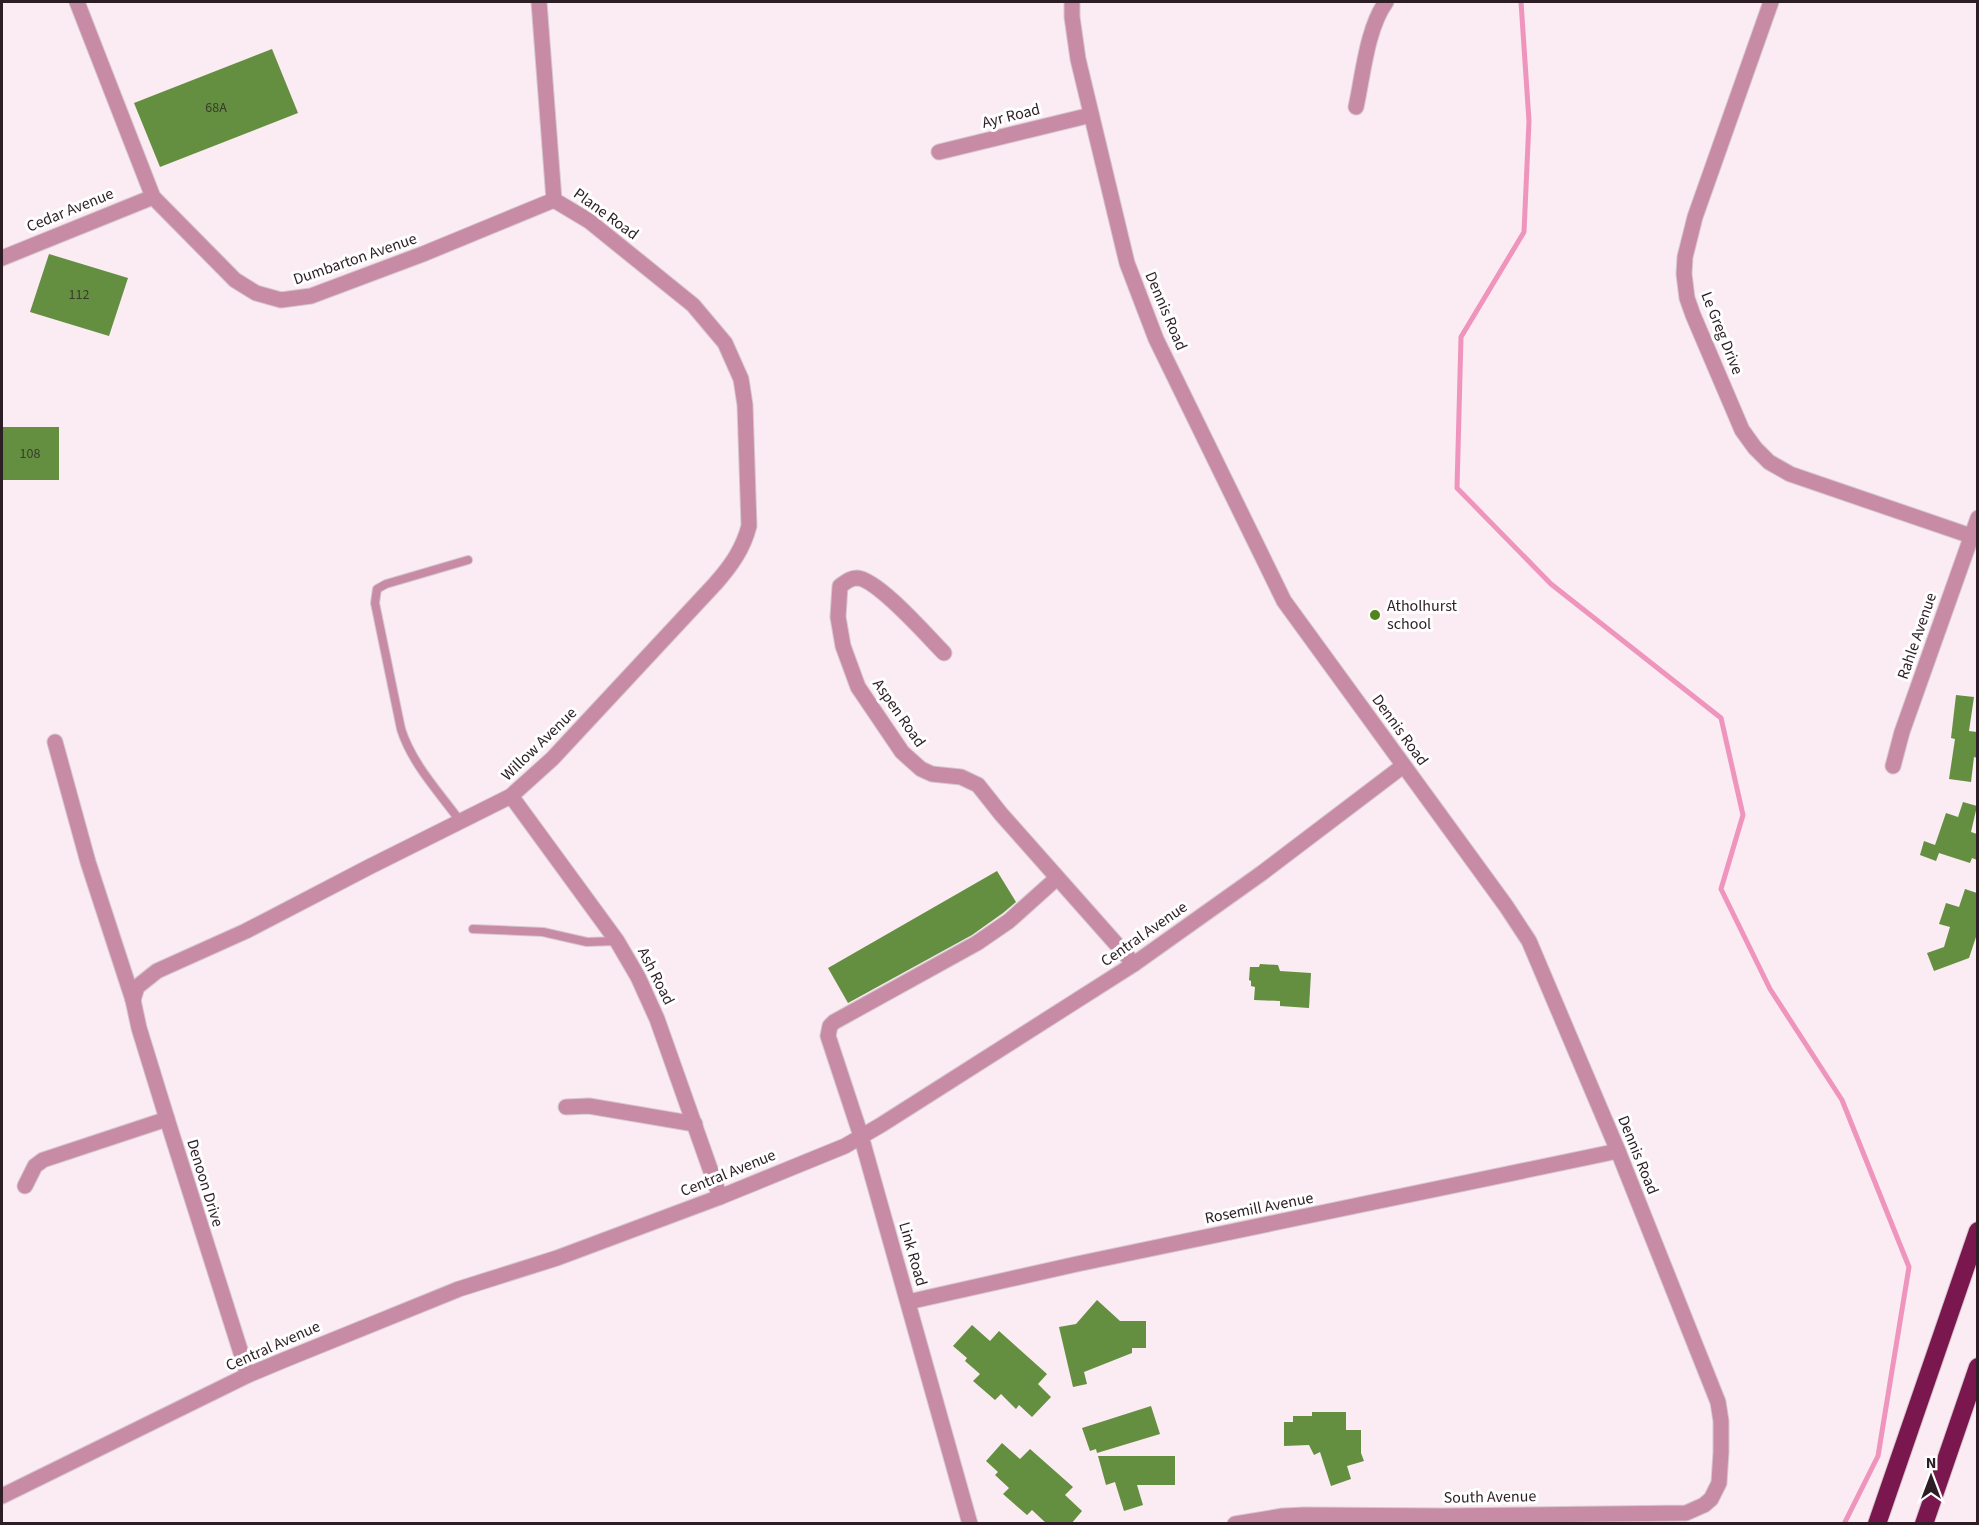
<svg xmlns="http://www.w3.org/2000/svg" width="1979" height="1525" viewBox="0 0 1979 1525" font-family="'Source Sans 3',sans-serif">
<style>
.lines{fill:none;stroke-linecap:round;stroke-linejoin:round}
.stream{stroke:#ee94bd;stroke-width:5}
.building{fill:#648f40}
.service-casing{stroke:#d6c6cd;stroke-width:10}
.minor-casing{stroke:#d6c6cd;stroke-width:17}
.motorway-casing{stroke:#d6c6cd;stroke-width:20}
.service{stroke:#c78ba5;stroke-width:8}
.minor{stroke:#c78ba5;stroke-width:15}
.motorway{stroke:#7a174f;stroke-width:18}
.poi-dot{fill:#51841a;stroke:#fefefe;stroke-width:2}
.labels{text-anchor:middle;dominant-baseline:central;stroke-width:6;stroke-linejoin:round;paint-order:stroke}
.number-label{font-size:14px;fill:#3a3a2b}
.street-label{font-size:16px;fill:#2c1e24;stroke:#fefefe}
.poi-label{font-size:16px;fill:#2c1e24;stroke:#fefefe;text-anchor:start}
</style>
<rect width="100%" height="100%" fill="#fbebf2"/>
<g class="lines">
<path class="stream" d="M 1521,2 L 1529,121 L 1524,232 L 1461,337 L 1457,488 L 1551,584 L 1721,718 L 1743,815 L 1721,889 L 1770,989 L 1842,1100 L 1909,1267 L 1878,1456 L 1844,1524"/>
</g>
<g class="building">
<path d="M 272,49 L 298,113 L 160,167 L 134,103 Z"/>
<path d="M 49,254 L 128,278 L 109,336 L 30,312 Z"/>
<rect x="2" y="427" width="57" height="53"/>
<path d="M 1956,695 L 1974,697 L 1969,731 L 1977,732 L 1977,758 L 1974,757 L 1971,782 L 1949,779 L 1955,739 L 1951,738 Z"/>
<path d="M 1963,802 L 1977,806 L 1971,832 L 1977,834 L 1977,860 L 1972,858 L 1970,863 L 1939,853 L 1936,861 L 1920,855 L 1924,841 L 1935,845 L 1946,813 L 1958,817 Z"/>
<path d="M 997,871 L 1016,902 L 1003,913 L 972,935 L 848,1003 L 828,968 Z"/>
<path d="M 1965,889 L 1977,893 L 1977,934 L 1969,958 L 1934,971 L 1927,953 L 1944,947 L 1950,927 L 1939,924 L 1946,903 L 1959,907 Z"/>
<path d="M 1260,964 L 1278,965 L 1280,971 L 1311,973 L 1309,1008 L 1280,1006 L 1280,1001 L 1254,1000 L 1255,987 L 1251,986 L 1251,981 L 1249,980 L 1250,967 L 1259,967 Z"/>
<path d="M 1097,1300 L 1120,1321 L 1146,1321 L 1146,1348 L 1132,1348 L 1132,1353 L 1084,1372 L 1087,1384 L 1073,1387 L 1059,1327 L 1076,1324 Z"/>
<path d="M 972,1325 L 990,1341 L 999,1331 L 1047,1374 L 1038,1384 L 1051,1397 L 1032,1417 L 1019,1405 L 1016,1409 L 1001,1394 L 995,1400 L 973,1381 L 980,1374 L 965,1361 L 967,1358 L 953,1346 Z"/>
<path d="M 1151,1406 L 1160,1434 L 1097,1453 L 1096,1449 L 1090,1451 L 1082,1428 Z"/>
<path d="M 1312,1412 L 1346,1412 L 1346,1430 L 1361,1430 L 1361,1453 L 1364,1461 L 1347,1466 L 1351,1479 L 1331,1486 L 1320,1452 L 1314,1455 L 1309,1445 L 1284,1446 L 1284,1422 L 1293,1422 L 1293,1416 L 1312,1416 Z"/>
<path d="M 1002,1443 L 1020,1459 L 1030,1449 L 1073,1487 L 1065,1495 L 1082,1511 L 1071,1524 L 1047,1524 L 1032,1510 L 1027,1515 L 1003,1494 L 1009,1488 L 995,1475 L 998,1472 L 986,1461 Z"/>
<path d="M 1098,1456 L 1175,1456 L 1175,1485 L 1137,1485 L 1143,1505 L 1124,1511 L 1115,1482 L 1106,1485 Z"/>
</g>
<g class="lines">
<g class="service-casing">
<g id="service">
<path d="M 460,821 C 439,792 412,764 401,729 L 375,603 L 377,589 L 386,584 L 468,560"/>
<path d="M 473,929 L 543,932 L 587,942 L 617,941"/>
</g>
</g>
<g class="minor-casing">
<g id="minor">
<path d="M 77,2 L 153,197 L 235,280 L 256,293 L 281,300 L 311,296 L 423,254 L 554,200"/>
<path d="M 1072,2 L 1072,17 L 1078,59 L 1127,263 L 1156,339 L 1284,601 L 1506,906 L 1529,941 L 1618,1151 L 1718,1402 L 1721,1421 L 1721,1452 L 1719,1483 L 1711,1499 L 1704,1505 L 1686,1513 L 1443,1516 L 1304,1515 L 1283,1516 L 1235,1524"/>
<path d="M 1771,2 L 1695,217 L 1685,257 L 1684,274 L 1687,298 L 1693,315 L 1742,430 L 1755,448 L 1769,462 L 1790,474 L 1971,536"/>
<path d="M 1356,107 C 1363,75 1367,28 1386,2"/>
<path d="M 939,152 L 1091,115"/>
<path d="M 2,258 L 153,197"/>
<path d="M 944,653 C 928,637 878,579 857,578 C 850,578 846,582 840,586 L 838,617 L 843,646 L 858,687 L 902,752 L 921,769 L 932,774 L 961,777 L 978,785 L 1001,814 L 1134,964"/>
<path d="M 55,742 L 88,862 L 133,1000 L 139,1028 L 167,1119 L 248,1375"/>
<path d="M 1893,766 L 1902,732 L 1978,518"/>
<path d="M 511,796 L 617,941 L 638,977 L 657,1019 L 720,1197"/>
<path d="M 133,1000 L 137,987 L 157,971 L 246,931 L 369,867 L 511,796 L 552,759 L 715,584 C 731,566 743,549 749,526 L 745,405 L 741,379 L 725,343 L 693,305 L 589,221 L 554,200 L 539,2"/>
<path d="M 566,1107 L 589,1106 L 695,1124"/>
<path d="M 25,1186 L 35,1166 L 43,1160 L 167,1119"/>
<path d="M 908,1302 L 1077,1264 L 1618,1151"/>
<path d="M 2,1496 L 248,1375 L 284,1360 L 459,1289 L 557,1258 L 720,1197 L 845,1146 L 881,1125 L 1134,964 L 1262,873 L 1403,766"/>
<path d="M 970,1524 L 861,1136 L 828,1036 L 830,1026 L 834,1022 L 977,943 L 1009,921 L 1057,878"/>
</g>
</g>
<g class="motorway-casing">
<g id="motorway">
<path d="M 1877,1524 L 1978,1231"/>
<path d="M 1924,1524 L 1978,1367"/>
</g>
</g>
<use href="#service" class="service"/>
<use href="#minor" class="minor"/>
<use href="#motorway" class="motorway"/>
</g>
<circle class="poi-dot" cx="1375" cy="615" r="6"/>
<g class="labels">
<g class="number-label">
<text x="216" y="108">68A</text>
<text x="79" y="295">112</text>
<text x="30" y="454">108</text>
</g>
<g class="street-label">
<text transform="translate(1011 116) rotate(-14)">Ayr Road</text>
<text transform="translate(70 210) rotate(-22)">Cedar Avenue</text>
<text transform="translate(606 214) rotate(36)">Plane Road</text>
<text transform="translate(355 259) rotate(-19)">Dumbarton Avenue</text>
<text transform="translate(1166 311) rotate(67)">Dennis Road</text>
<text transform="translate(1722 333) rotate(68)">Le Greg Drive</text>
<text transform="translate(1917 636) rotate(-71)">Rahle Avenue</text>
<text transform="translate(899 713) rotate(55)">Aspen Road</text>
<text transform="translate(1400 730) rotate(54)">Dennis Road</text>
<text transform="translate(539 744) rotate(-44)">Willow Avenue</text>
<text transform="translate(1144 934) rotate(-35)">Central Avenue</text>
<text transform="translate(656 976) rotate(63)">Ash Road</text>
<text transform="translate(1638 1155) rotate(68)">Dennis Road</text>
<text transform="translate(728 1173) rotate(-22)">Central Avenue</text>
<text transform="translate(205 1183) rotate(73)">Denoon Drive</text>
<text transform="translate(1259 1208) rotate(-11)">Rosemill Avenue</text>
<text transform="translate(913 1254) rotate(74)">Link Road</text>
<text transform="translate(273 1346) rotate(-24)">Central Avenue</text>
<text transform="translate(1490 1497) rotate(-1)">South Avenue</text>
</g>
<g class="poi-label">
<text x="1387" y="606">Atholhurst<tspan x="1387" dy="18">school</tspan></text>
</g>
</g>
<rect width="1979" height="1525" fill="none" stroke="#2c1e24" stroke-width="6"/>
<g transform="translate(1931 1477)" stroke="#fefefe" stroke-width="4.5" paint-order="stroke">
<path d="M0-4.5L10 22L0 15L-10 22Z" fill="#2c1e24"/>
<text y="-9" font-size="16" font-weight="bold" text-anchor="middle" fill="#2c1e24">N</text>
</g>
</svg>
